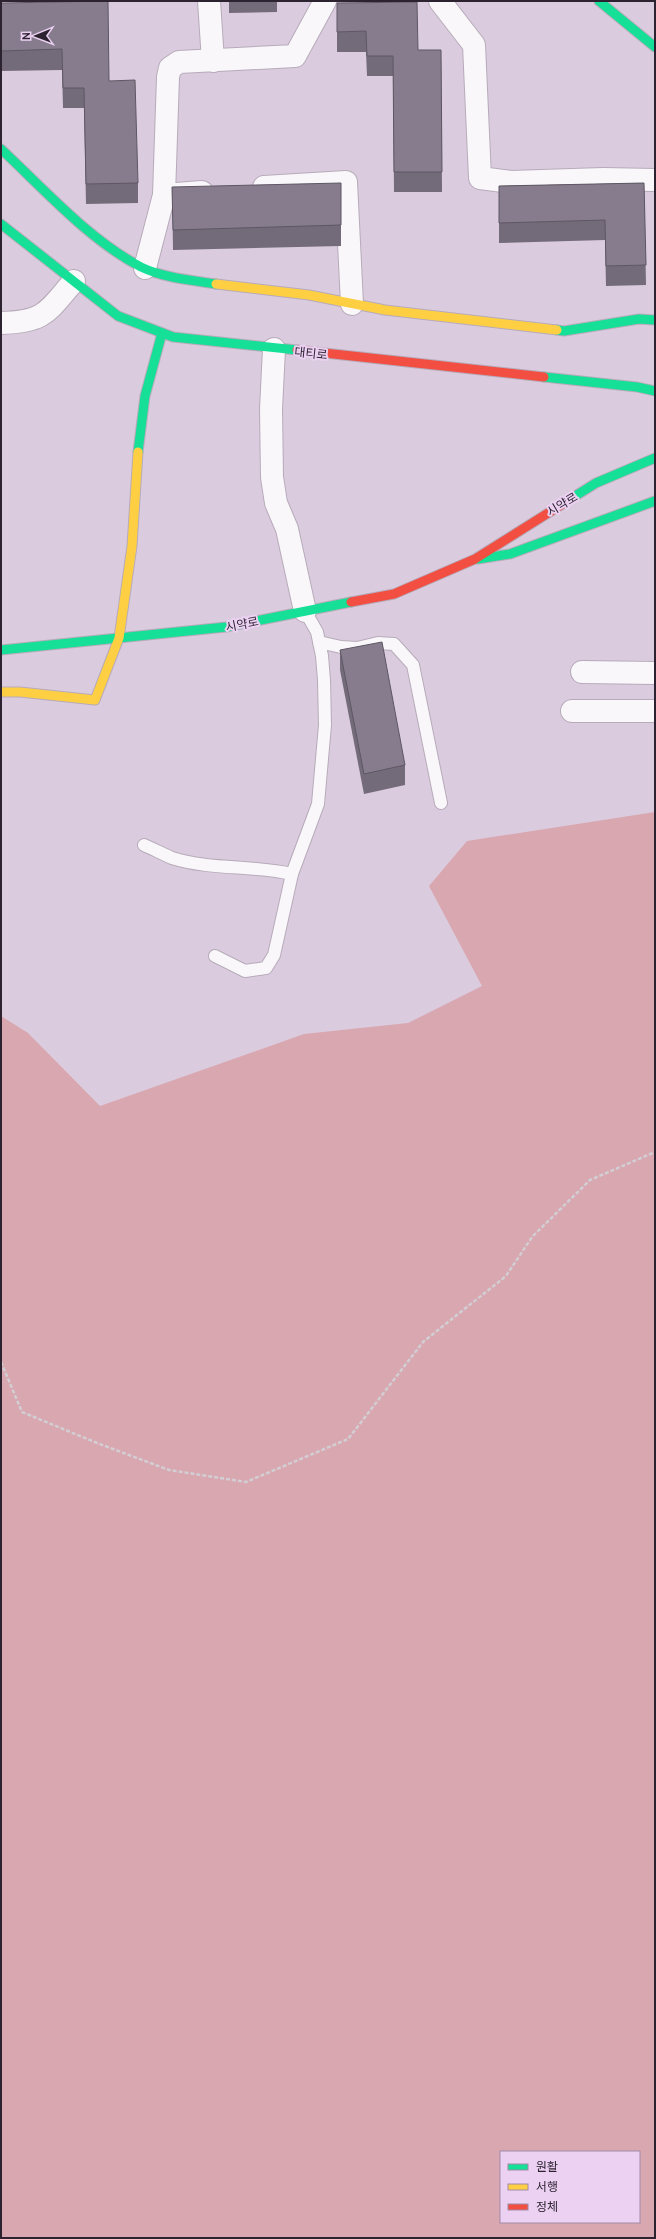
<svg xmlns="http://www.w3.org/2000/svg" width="656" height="2239" viewBox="0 0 656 2239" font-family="Cabin,'Noto Sans KR',sans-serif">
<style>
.forest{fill:#d9a7b0;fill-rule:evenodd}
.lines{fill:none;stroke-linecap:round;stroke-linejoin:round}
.lane-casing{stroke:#b7abba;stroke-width:14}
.street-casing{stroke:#b7abba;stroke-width:24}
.fast-casing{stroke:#b7abba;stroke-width:11}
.slow-casing{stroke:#b7abba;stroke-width:11}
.jam-casing{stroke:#b7abba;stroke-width:11}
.path{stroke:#d2ced4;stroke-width:2.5;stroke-dasharray:4 2;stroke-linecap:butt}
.lane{stroke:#f9f7fa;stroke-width:12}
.street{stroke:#f9f7fa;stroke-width:22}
.fast{stroke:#16e098;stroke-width:9}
.slow{stroke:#ffcf43;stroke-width:9}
.jam{stroke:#f24e42;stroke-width:9}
.wall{fill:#736b7a}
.building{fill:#867c8e;stroke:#5e5763}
.labels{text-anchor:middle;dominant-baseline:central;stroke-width:4;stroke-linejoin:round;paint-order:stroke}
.street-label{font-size:12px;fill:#2d2330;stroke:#ecd1f3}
</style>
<rect width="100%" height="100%" fill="#daccde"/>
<path class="forest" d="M 655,812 L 655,2238 L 1,2238 L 1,1016 L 28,1033 L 100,1106 L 304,1034 L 408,1023 L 482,986 L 429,886 L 467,841 ZM 501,2152 L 639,2152 L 639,2222 L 501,2222 Z"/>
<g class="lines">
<g class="lane-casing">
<g id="lane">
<path d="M 319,642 L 341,647 L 357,648 L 378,643 L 394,644 L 413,665 L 441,803"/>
<path d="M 144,845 C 153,849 163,854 172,858 C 210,870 253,865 292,874"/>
<path d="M 215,956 L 245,971 L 266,968 L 274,955 L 292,874 L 318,804 L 325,725 L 324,680 L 322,656 L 317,632 L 305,611"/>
</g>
</g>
<g class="street-casing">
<g id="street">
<path d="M 209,1 L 213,61"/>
<path d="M 440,1 L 474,45 L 480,178 L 511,182 L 603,179 L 655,180"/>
<path d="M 1,10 L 13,1"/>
<path d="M 264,187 L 346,182 L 352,304"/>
<path d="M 202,192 L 164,195 L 168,77 L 170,68 L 179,62 L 295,56 L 325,1"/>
<path d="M 145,268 L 164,195"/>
<path d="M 1,323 C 45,322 47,312 74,281"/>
<path d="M 274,349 L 271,409 L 272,477 L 276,503 L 287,529 L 305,611"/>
<path d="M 582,672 L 655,673"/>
<path d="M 572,711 L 655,711"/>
</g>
</g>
<g class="fast-casing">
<g id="fast">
<path d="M 599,1 L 655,47"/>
<path d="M 1,149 C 44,189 89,240 141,267 C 164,278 191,280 216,284"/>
<path d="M 1,224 L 118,316 L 173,337 L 297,350"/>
<path d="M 557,330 L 564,331 L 639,319 L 655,320"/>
<path d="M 544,377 L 637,387 L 655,391"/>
<path d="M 138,452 L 145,396 L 162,333"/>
<path d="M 572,498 L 596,483 L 655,458"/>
<path d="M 478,559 L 510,554 L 655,501"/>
<path d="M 1,650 L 226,627 L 351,602"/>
</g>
</g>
<g class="slow-casing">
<g id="slow">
<path d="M 216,284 L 309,295 L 385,310 L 557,330"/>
<path d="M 1,692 L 20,692 L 95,700 L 119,638 L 132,546 L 138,452"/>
</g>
</g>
<g class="jam-casing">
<g id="jam">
<path d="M 297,350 L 544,377"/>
<path d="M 351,602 L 394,594 L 475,559 L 572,498"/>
</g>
</g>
<path class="path" d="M 1,1362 L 22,1412 L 97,1443 L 169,1470 L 246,1482 L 348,1439 L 423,1342 L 506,1276 L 532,1237 L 590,1180 L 655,1152"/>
<use href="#lane" class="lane"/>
<use href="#street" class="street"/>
<use href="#fast" class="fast"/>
<use href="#slow" class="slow"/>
<use href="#jam" class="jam"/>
</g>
<g class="wall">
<path d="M 229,1 L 277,1 L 277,12 L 229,13 Z"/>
<path d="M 1,3 L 109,81 L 138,183 L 138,203 L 86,204 L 84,108 L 63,108 L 62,70 L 1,71 Z"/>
<path d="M 337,3 L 418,50 L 441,50 L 442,192 L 394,192 L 393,76 L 367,76 L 366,52 L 337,52 Z"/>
<path d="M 644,183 L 646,285 L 606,286 L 605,240 L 499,243 L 499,186 Z"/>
<path d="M 172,187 L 341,225 L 341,246 L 173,250 Z"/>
<path d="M 340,650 L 405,765 L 405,785 L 364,794 L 340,670 Z"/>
</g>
<g class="building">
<path d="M 108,1 L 109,81 L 135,80 L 138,183 L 86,184 L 84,88 L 63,88 L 62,49 L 1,51 L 1,3 Z"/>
<path d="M 417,2 L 418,50 L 441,50 L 442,172 L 394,172 L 393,56 L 367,56 L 366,31 L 337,32 L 337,3 Z"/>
<path d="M 341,183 L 341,225 L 173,230 L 172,187 Z"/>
<path d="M 644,183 L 646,265 L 606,266 L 605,220 L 499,223 L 499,186 Z"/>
<path d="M 382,642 L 405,765 L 364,774 L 340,650 Z"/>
</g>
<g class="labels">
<g class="street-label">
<text transform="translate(311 353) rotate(6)">대티로</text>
<text transform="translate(562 504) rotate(-31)">시약로</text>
<text transform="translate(242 624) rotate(-11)">시약로</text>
</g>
</g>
<rect width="656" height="2239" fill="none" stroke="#2d2330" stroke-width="4"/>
<rect x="500" y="2151" width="140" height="72" fill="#ecd1f3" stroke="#a08ba5"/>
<rect x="508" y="2164" width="20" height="6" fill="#16e098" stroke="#a08ba5"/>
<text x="536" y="2171" font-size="12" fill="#2d2330">원활</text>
<rect x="508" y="2184" width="20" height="6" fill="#ffcf43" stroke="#a08ba5"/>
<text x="536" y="2191" font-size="12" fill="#2d2330">서행</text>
<rect x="508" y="2204" width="20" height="6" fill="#f24e42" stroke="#a08ba5"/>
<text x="536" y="2211" font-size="12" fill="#2d2330">정체</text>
<g transform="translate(36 36) rotate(269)" stroke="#ecd1f3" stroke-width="3" paint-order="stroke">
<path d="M0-3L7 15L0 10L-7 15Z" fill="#2d2330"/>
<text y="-6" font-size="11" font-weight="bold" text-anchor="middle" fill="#2d2330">N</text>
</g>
</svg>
